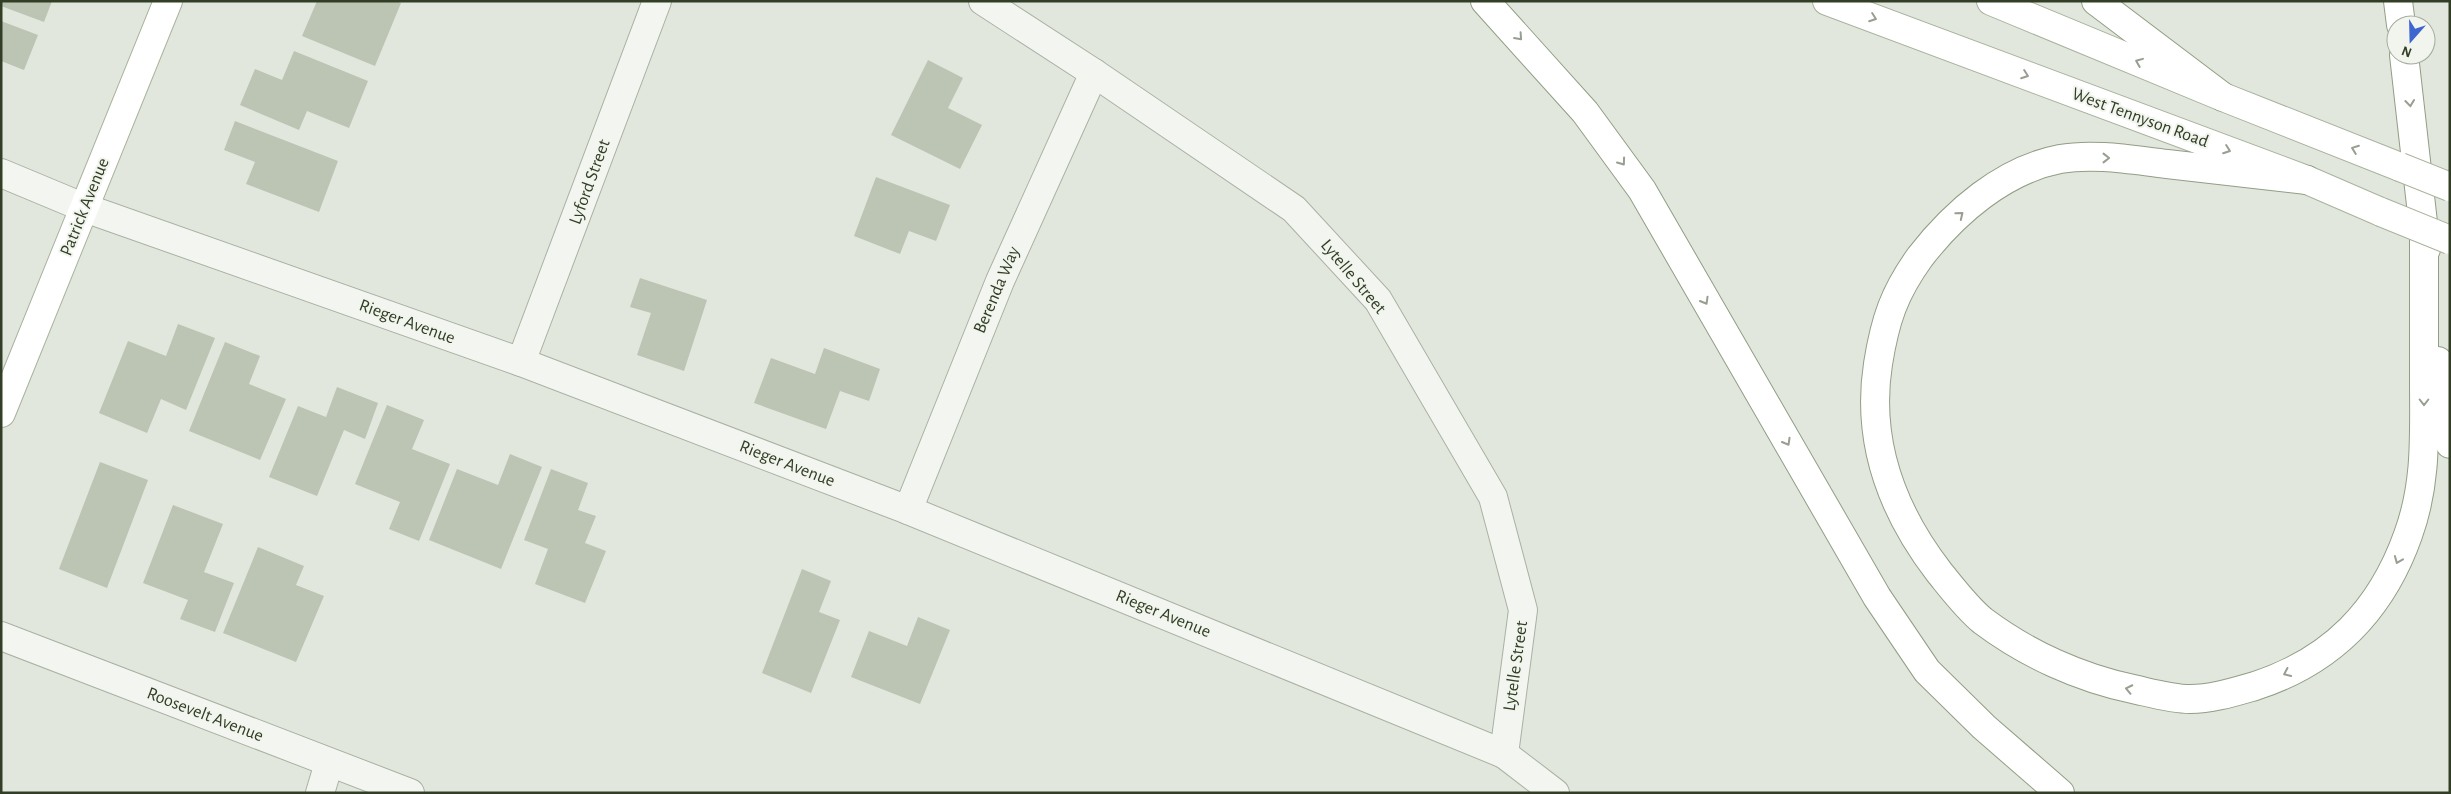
<svg xmlns="http://www.w3.org/2000/svg" width="2451" height="794" viewBox="0 0 2451 794" font-family="'Alegreya Sans',sans-serif">
<style>
.building{fill:#bcc4b4}
.lines{fill:none;stroke-linecap:round;stroke-linejoin:round}
.minor-casing{stroke:#aab1a2;stroke-width:30}
.major-casing{stroke:#a8b39c;stroke-width:30}
.highway-casing{stroke:#919e84;stroke-width:30}
.minor{stroke:#f3f6f0;stroke-width:28}
.major{stroke:#fff;stroke-width:28}
.highway{stroke:#fff;stroke-width:28}
.major-bridge-casing{stroke:#a8b39c;stroke-width:30;stroke-linecap:butt}
.major-bridge{stroke:#fff;stroke-width:28}
.oneway{stroke:#989e92}
.labels{text-anchor:middle;dominant-baseline:central;stroke-width:4;stroke-linejoin:round;paint-order:stroke}
.street-label{font-size:18px;fill:#323e26;stroke:#f1f5ed}
</style>
<rect width="100%" height="100%" fill="#e2e7dd"/>
<g class="building">
<path d="M 1,1 L 52,1 L 44,22 L 1,6 Z"/>
<path d="M 317,1 L 396,1 L 401,3 L 375,66 L 302,36 Z"/>
<path d="M 1,21 L 38,35 L 24,70 L 1,61 Z"/>
<path d="M 294,51 L 368,81 L 349,128 L 307,111 L 299,130 L 240,105 L 255,69 L 282,80 Z"/>
<path d="M 928,60 L 963,78 L 948,108 L 982,125 L 960,169 L 891,135 Z"/>
<path d="M 235,121 L 338,161 L 319,212 L 246,184 L 255,162 L 224,150 Z"/>
<path d="M 876,177 L 950,205 L 936,241 L 909,231 L 900,254 L 854,236 Z"/>
<path d="M 640,278 L 707,300 L 684,371 L 637,355 L 651,313 L 630,307 Z"/>
<path d="M 178,324 L 215,338 L 186,410 L 161,399 L 147,433 L 99,413 L 128,341 L 166,356 Z"/>
<path d="M 225,342 L 260,356 L 249,384 L 286,399 L 260,460 L 189,431 Z"/>
<path d="M 824,348 L 880,369 L 869,401 L 840,391 L 826,429 L 754,403 L 771,358 L 815,374 Z"/>
<path d="M 337,387 L 378,403 L 365,439 L 344,430 L 317,496 L 269,477 L 298,406 L 326,417 Z"/>
<path d="M 387,405 L 424,420 L 412,449 L 450,464 L 419,541 L 389,529 L 400,502 L 355,484 Z"/>
<path d="M 510,454 L 542,467 L 501,569 L 429,540 L 457,469 L 498,485 Z"/>
<path d="M 100,462 L 148,480 L 107,588 L 59,569 Z"/>
<path d="M 551,469 L 588,483 L 578,510 L 596,516 L 585,543 L 606,551 L 585,603 L 535,584 L 548,549 L 524,540 Z"/>
<path d="M 173,505 L 223,524 L 204,572 L 234,583 L 215,632 L 180,619 L 188,600 L 143,583 Z"/>
<path d="M 258,547 L 304,566 L 296,585 L 324,596 L 296,662 L 223,633 Z"/>
<path d="M 802,569 L 831,581 L 819,612 L 840,620 L 811,693 L 762,673 Z"/>
<path d="M 918,617 L 950,630 L 920,704 L 851,677 L 869,631 L 907,646 Z"/>
</g>
<g class="lines">
<g class="minor-casing">
<g id="minor">
<path d="M 983,1 L 1094,73 L 1294,209 L 1378,300 L 1493,497 L 1523,610 L 1504,754"/>
<path d="M 1,173 L 85,208 L 521,362 L 908,510 L 1504,754 L 1555,793"/>
<path d="M 521,362 L 657,1"/>
<path d="M 908,510 L 1000,281 L 1094,73"/>
<path d="M 1,636 L 410,793"/>
<path d="M 320,793 L 329,763"/>
</g>
</g>
<g class="major-casing">
<g id="major">
<path d="M 1827,1 L 2307,180 L 2381,212"/>
<path d="M 1991,1 L 2223,97 L 2400,167"/>
<path d="M 1,413 L 168,1"/>
</g>
</g>
<g class="highway-casing">
<g id="highway">
<path d="M 1485,1 L 1585,112 L 1642,190 L 1877,597 L 1927,671 L 1984,727 L 2060,793"/>
<path d="M 2096,1 L 2223,97"/>
<path d="M 2398,1 L 2401,25"/>
<path d="M 2404,55 L 2426,249"/>
<path d="M 2307,180 C 2260,175 2214,169 2167,164 C 2132,160 2095,153 2060,159 C 2003,170 1954,213 1920,257 C 1894,293 1885,320 1878,364 C 1866,441 1892,511 1939,572 C 1952,588 1967,608 1983,621 C 2027,654 2080,678 2133,689 C 2151,693 2172,699 2190,699 C 2212,699 2234,692 2255,686 C 2332,661 2381,611 2408,535 C 2427,483 2424,435 2424,380 C 2424,330 2424,280 2424,231"/>
<path d="M 2438,361 L 2450,444"/>
</g>
</g>
<use href="#minor" class="minor"/>
<use href="#major" class="major"/>
<use href="#highway" class="highway"/>
<g class="major-bridge-casing">
<g id="major-bridge">
<path d="M 2400,167 L 2450,187"/>
<path d="M 2381,212 L 2450,240"/>
</g>
</g>
<use href="#major-bridge" class="major-bridge"/>
</g>
<defs><path id="oneway-chevron" d="M-2-3.5L2.5 0L-2 3.5" fill="none" stroke-width="1.6" stroke-linecap="round" stroke-linejoin="round" transform="scale(1.25)"/></defs>
<g class="oneway">
<use href="#oneway-chevron" transform="translate(1873 18) rotate(20)"/>
<use href="#oneway-chevron" transform="translate(1519 37) rotate(48)"/>
<use href="#oneway-chevron" transform="translate(2139 62) rotate(-158)"/>
<use href="#oneway-chevron" transform="translate(2025 75) rotate(20)"/>
<use href="#oneway-chevron" transform="translate(2410 103) rotate(84)"/>
<use href="#oneway-chevron" transform="translate(2355 149) rotate(-159)"/>
<use href="#oneway-chevron" transform="translate(2227 150) rotate(20)"/>
<use href="#oneway-chevron" transform="translate(2106 158)"/>
<use href="#oneway-chevron" transform="translate(1622 162) rotate(54)"/>
<use href="#oneway-chevron" transform="translate(1960 215) rotate(-39)"/>
<use href="#oneway-chevron" transform="translate(1705 301) rotate(60)"/>
<use href="#oneway-chevron" transform="translate(2424 402) rotate(90)"/>
<use href="#oneway-chevron" transform="translate(1787 442) rotate(60)"/>
<use href="#oneway-chevron" transform="translate(2398 560) rotate(112)"/>
<use href="#oneway-chevron" transform="translate(2287 673) rotate(155)"/>
<use href="#oneway-chevron" transform="translate(2129 689) rotate(-168)"/>
</g>
<g class="labels">
<g class="street-label">
<text transform="translate(2140 118) rotate(20)">West Tennyson Road</text>
<text transform="translate(590 182) rotate(-70)">Lyford Street</text>
<text transform="translate(85 207) rotate(-68)">Patrick Avenue</text>
<text transform="translate(1353 277) rotate(50)">Lytelle Street</text>
<text transform="translate(997 290) rotate(-67)">Berenda Way</text>
<text transform="translate(407 322) rotate(20)">Rieger Avenue</text>
<text transform="translate(787 464) rotate(21)">Rieger Avenue</text>
<text transform="translate(1163 614) rotate(22)">Rieger Avenue</text>
<text transform="translate(1516 666) rotate(-82)">Lytelle Street</text>
<text transform="translate(205 715) rotate(21)">Roosevelt Avenue</text>
</g>
</g>
<rect width="2451" height="794" fill="none" stroke="#323e26" stroke-width="5"/>
<g transform="translate(2411 40) rotate(200)"><circle r="24" fill="#f1f5ed" stroke="#a5ac9d"/>
<path d="M0-4L9 19L0 12L-9 19Z" fill="#3f65d0"/>
<text y="-8" font-size="14" font-weight="bold" text-anchor="middle" fill="#323e26">N</text>
</g>
</svg>
